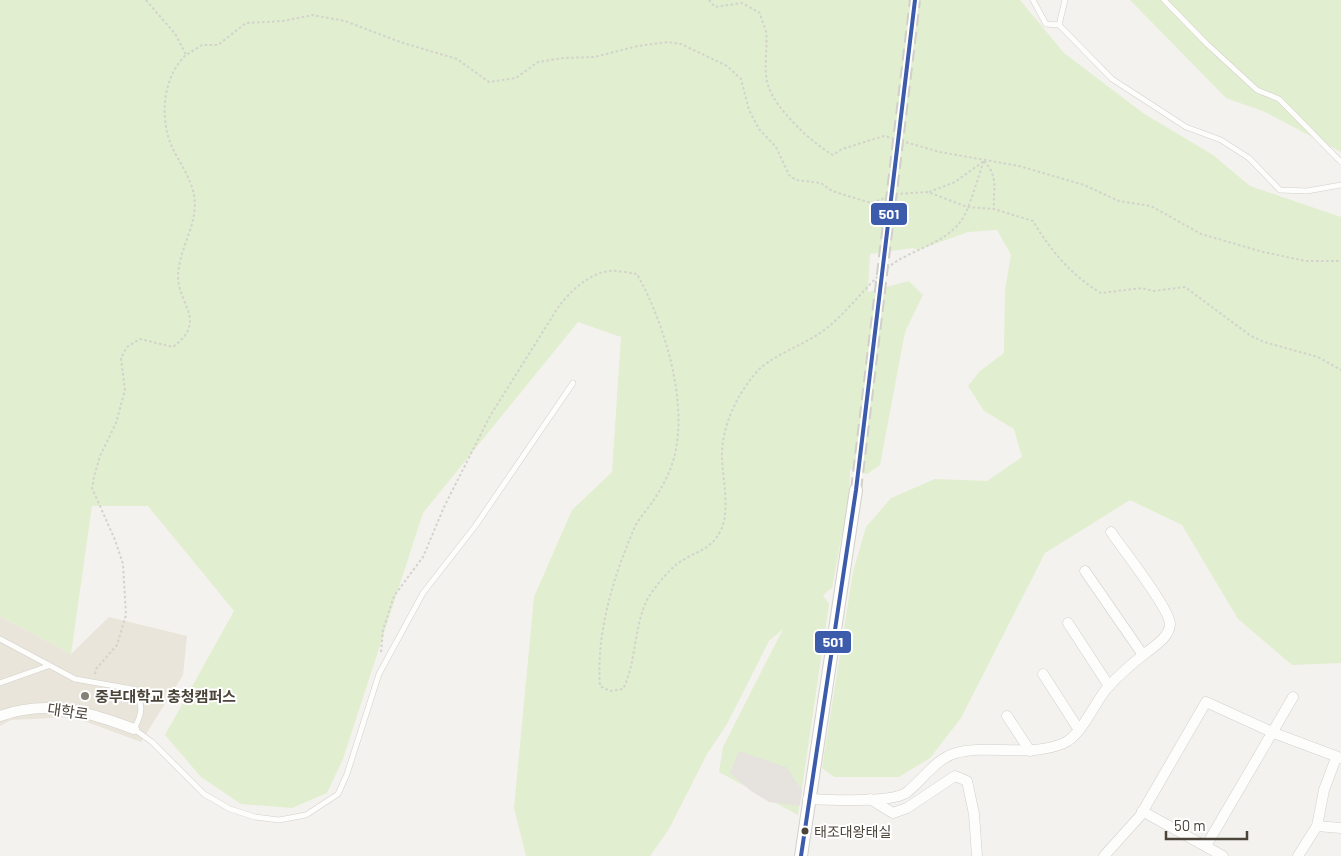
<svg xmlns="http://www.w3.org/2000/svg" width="1341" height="856" viewBox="0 0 1341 856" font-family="Barlow,'Noto Sans KR',sans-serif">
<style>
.education{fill:#eae5da}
.green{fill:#e1eecf}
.parking{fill:#e6e3df}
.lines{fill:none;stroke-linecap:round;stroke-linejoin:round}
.tertiary-tunnel{stroke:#d2cfca;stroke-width:12;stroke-dasharray:12 6;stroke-linecap:butt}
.service-casing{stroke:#d2d0cb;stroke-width:6}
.minor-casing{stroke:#d2d0cb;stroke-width:11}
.tertiary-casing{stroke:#d2d0cb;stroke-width:14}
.path{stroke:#d3d2cc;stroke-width:2;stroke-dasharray:2.5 2.5;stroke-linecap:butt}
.service{stroke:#fdfdfc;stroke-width:5}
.minor{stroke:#fdfdfc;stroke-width:10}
.tertiary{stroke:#fdfdfc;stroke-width:12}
.bus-1-casing{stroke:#fff;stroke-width:8}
.bus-1{stroke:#3d5bab;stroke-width:4}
.poi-dot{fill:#868178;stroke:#fff;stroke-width:2}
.bus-dot{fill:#4b4439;stroke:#fff;stroke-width:2}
.labels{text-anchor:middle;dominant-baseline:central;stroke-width:4;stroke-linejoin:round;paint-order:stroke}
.bus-label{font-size:14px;fill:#4b4439;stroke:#fff;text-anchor:start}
.poi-label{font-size:15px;font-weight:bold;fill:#4b4439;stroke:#fff;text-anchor:start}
.street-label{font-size:15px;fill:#4b4439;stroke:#fff}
.line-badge{stroke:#fff;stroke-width:2}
.badge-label{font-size:14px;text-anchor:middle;font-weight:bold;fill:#fff}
</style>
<rect width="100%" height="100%" fill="#f4f2ee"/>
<path class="education" d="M 0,616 L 71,654 L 109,617 L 187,636 L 183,675 L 141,742 L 73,717 L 11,720 L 0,726 Z"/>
<g class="green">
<path d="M 0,0 L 1020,0 L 1064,53 L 1143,113 L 1213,155 L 1250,186 L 1341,217 L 1341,663 L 1292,665 L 1238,619 L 1182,525 L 1130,500 L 1045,553 L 961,718 L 930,758 L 899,777 L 834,777 L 822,768 L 853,572 L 866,527 L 891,498 L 935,479 L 987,481 L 1022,457 L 1014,429 L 984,411 L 968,386 L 980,371 L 1004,353 L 1005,290 L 1011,255 L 997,230 L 968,232 L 918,250 L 913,248 L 870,254 L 868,292 L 909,281 L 923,295 L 905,332 L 880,465 L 867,474 L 850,469 L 849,496 L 832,588 L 823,595 L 829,604 L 798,815 L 719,772 L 723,747 L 783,629 L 769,641 L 727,724 L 707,754 L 669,829 L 650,856 L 526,856 L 514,808 L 534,597 L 572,510 L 612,472 L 621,337 L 578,322 L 423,513 L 343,759 L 327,793 L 292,808 L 241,804 L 201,777 L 165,735 L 234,611 L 148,506 L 92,506 L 71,654 L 0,616 Z"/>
<path d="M 1130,0 L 1341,0 L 1341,152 L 1265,112 L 1226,98 Z"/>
</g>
<path class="parking" d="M 739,751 L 786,767 L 802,790 L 800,806 L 769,802 L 751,791 L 730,773 Z"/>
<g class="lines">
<path class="tertiary-tunnel" d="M 856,490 L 915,0"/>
<g class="service-casing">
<g id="service">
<path d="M 1033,0 L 1046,24 L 1059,25 L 1112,79 L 1186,127 L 1221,140 L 1249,158 L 1280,190 L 1307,191 L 1341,185"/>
<path d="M 1164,0 L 1207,44 L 1257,90 L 1279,99 L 1341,162"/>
<path d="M 1059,25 L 1065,0"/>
<path d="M 0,639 L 75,679 L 132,689 C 144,703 143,713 134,729 L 152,742 L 204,794 L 230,809 L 255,817 L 279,820 L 306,815 L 338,794 L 347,774 L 379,674 L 423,593 L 476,525 L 573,383"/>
<path d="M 0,683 L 48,666"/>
</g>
</g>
<g class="minor-casing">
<g id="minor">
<path d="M 1085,571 L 1143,655"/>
<path d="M 1068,623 L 1109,686"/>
<path d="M 1043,674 L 1079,730"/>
<path d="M 0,716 C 48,699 89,712 134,729"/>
<path d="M 1007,716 L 1030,751"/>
<path d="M 808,799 C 828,800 890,803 906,793 C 922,781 936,758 956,753 C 991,744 1030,758 1064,743 C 1082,735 1094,703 1108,687 C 1119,675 1134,662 1147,652 C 1156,645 1170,636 1170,624 C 1170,609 1122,548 1111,532"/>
<path d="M 870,799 L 893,813 L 907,808 L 955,776 L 967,781 L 974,814 L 977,856"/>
<path d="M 1142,811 L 1223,856"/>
<path d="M 1317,826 L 1341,828"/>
<path d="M 1206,846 L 1293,697"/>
<path d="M 1104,856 L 1140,816 L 1206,702 L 1274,733 L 1341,758"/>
<path d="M 1298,856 L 1317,826 L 1324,790 L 1336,758"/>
</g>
</g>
<g class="tertiary-casing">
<path id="tertiary" d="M 801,856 L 856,490"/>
</g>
<g class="path">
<path d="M 146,0 L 176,35 L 186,55 L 202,45 L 218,45 L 246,23 L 284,21 L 312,15 L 345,21 L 400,42 L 457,59 L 489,82 L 516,78 L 538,62 L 563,58 L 594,57 L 638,46 L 668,42 L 681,44 L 727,66 L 741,79 L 749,110 L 759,129 L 776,147 L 789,175 L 796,180 L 821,183 L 832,191 L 871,203 L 896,194 L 928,192 L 967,207 L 994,209 L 1033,221 C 1050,250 1072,276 1101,293 L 1142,288 L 1153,291 L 1185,287 L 1251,336 L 1264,342 L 1318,357 L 1341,370"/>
<path d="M 709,0 L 715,7 L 742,3 L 760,13 C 761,19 764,25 766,31 C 768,49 763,68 768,85 C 775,109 812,143 833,155 L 842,149 L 884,136 L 940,152 L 1019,166 L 1084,185 L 1119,201 L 1151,206 L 1201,234 L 1263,252 L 1306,261 L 1341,261"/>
<path d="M 984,161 C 999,177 993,189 994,208"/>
<path d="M 929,192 L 955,182 L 984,161"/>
<path d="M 381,652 L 383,630 L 394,596 L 423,557 L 444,507 L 490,416 L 559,306 C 571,291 589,273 610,271 C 618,270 629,273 637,274 C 665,324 692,411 671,467 C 667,478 660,491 653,501 C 647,510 638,519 634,529 C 613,577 596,634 600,686 L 610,691 L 623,689 C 637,661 633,627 648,598 C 655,587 667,572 677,564 C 694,551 710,552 721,530 C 730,511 723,479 722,459 C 721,429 735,398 754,375 C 769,356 800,347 820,333 C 848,314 866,283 894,263 C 915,249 946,242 961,221 C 969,211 978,176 984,161"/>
<path d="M 95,674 L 96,669 L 117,645 L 126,615 L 123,564 L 115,540 L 92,488 L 94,477 L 100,456 L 116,423 L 125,390 L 121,358 L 127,347 L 140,339 L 173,347 C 208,321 178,305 178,276 C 179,247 199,224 194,195 C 191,178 179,162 172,147 C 159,118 163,76 186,55"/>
</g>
<use href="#service" class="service"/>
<use href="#minor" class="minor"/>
<use href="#tertiary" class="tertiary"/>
<g class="bus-1-casing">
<path id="bus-1" d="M 801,856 L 856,490 L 915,0"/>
</g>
<use href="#bus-1" class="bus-1"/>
</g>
<circle class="poi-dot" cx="85" cy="696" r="5"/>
<circle class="bus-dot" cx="805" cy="831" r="4.5"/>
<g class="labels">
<g class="bus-label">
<text x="814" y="831">태조대왕태실</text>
</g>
<g class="poi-label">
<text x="95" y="696">중부대학교 충청캠퍼스</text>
</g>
<g class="street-label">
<text transform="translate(68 711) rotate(8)">대학로</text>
</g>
</g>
<g class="line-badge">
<rect x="870" y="202" width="38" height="24" rx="5" fill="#3d5bab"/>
<rect x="814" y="630" width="38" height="24" rx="5" fill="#3d5bab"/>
</g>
<g class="badge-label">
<text x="889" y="219">501</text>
<text x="833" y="647">501</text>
</g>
<path d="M1166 831v8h81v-8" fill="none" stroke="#4b4439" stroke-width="2.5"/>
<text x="1174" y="831" font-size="15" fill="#4b4439" stroke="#ffffff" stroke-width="4" paint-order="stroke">50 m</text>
</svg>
